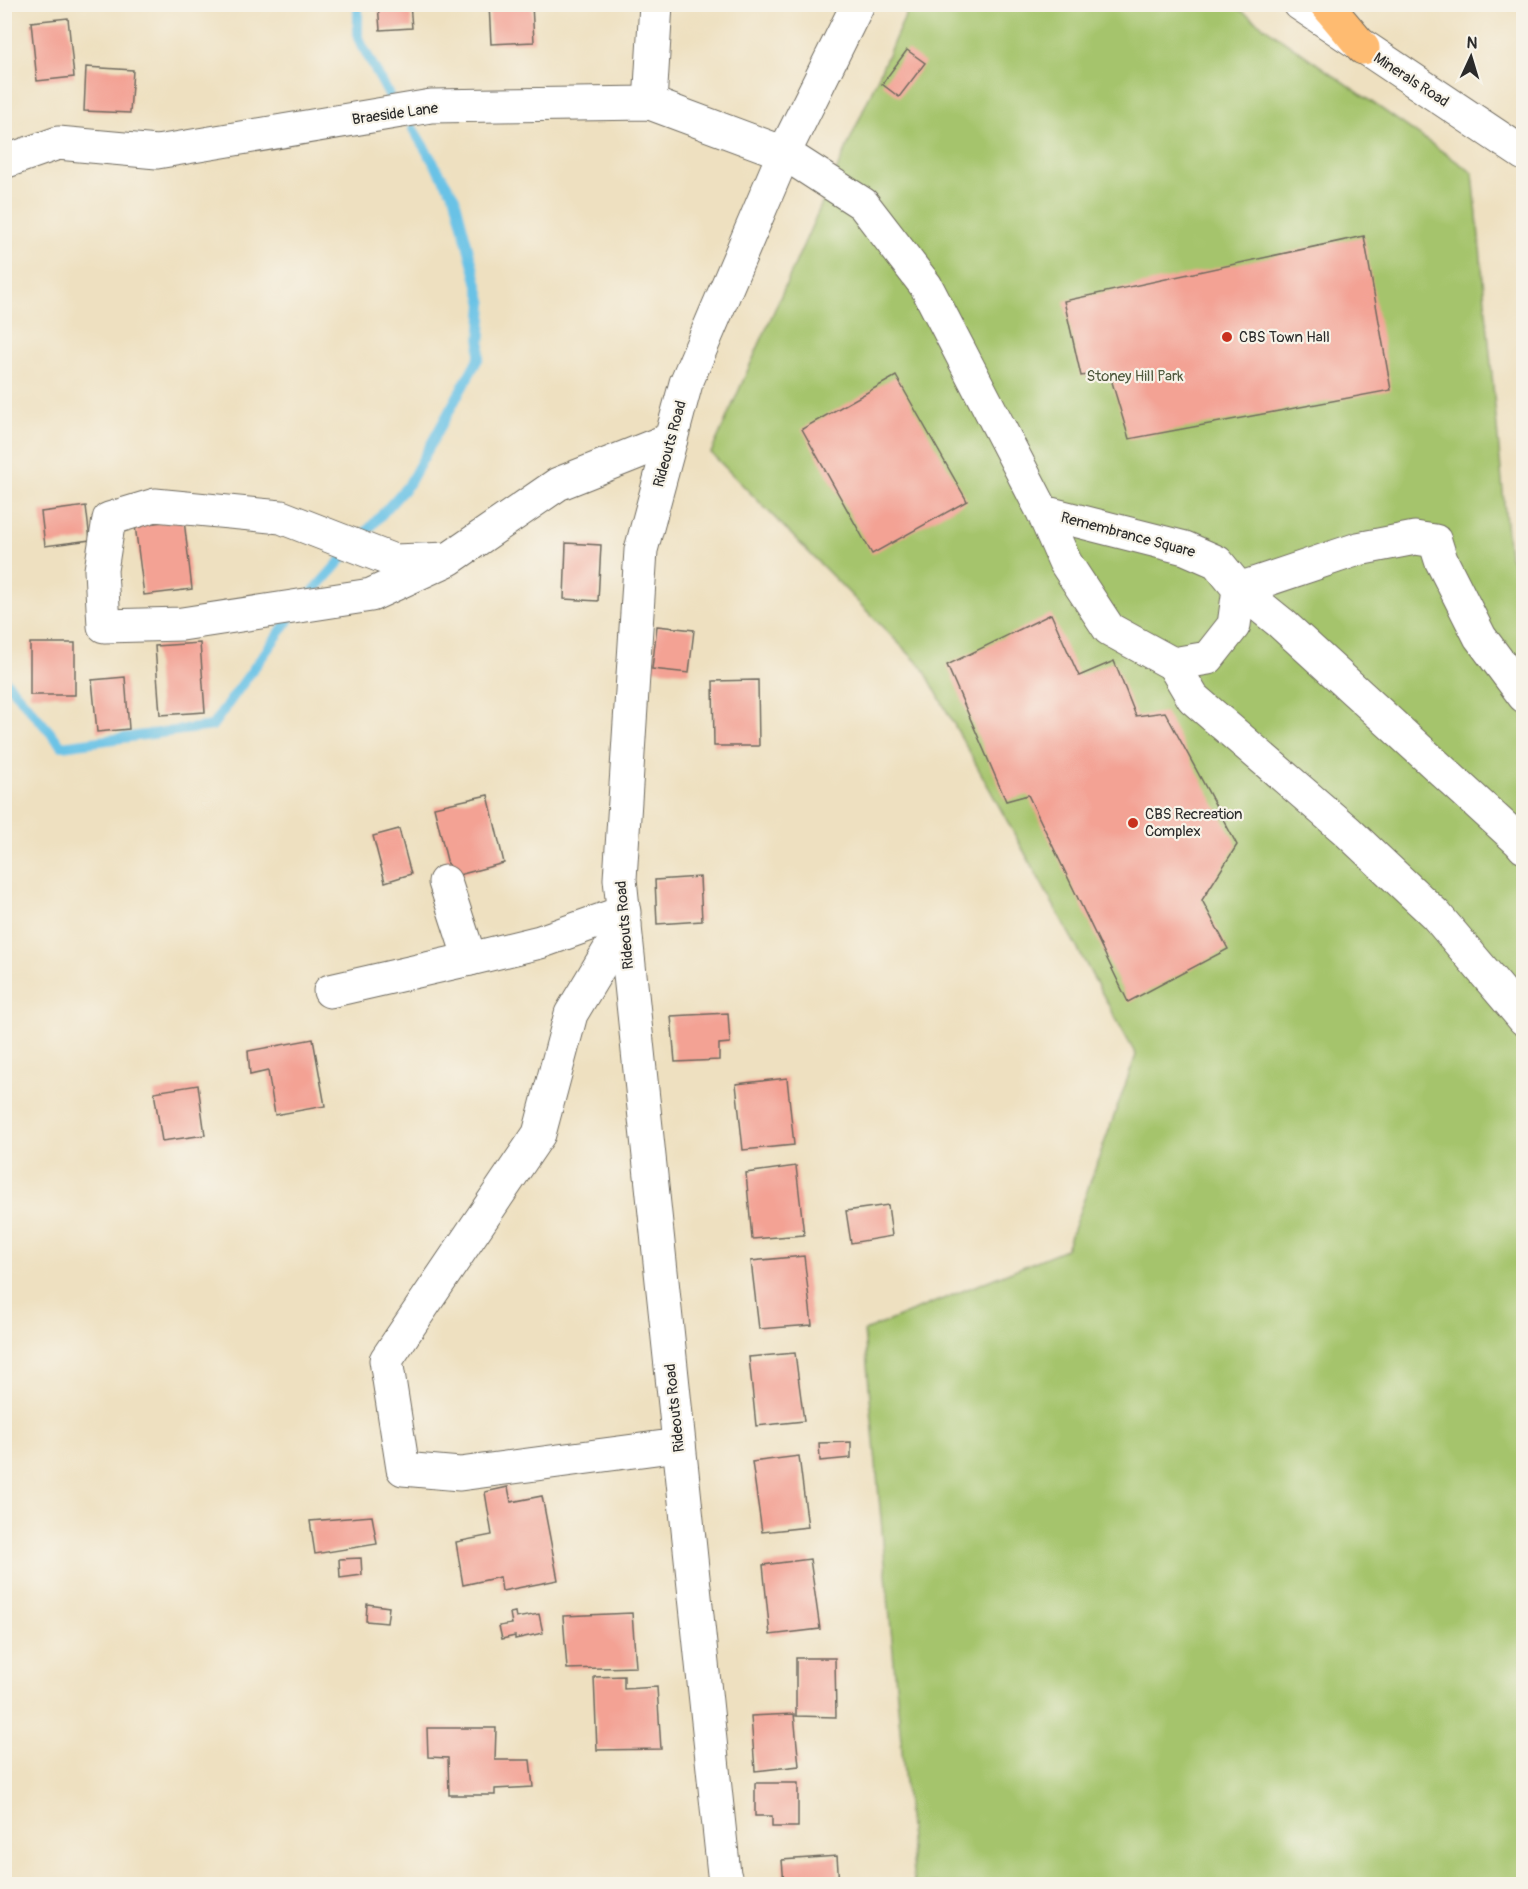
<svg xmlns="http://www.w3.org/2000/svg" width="1528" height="1889" viewBox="0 0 1528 1889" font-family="Pangolin,sans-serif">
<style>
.green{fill:#a5c46c;stroke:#68784c;stroke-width:1.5}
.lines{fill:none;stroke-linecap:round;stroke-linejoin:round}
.stream{stroke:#69c2e6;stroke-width:10}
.building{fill:#f3a294}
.minor-casing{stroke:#6f6a5f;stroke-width:35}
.major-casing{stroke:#6f6a5f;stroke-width:35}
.minor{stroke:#fff;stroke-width:33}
.major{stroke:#febb71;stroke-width:33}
.poi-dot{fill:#c8321e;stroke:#f7f3e8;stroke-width:2}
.labels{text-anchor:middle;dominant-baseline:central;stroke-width:4.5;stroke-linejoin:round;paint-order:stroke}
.street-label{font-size:15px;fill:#2b2b2b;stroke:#f7f3e8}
.poi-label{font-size:15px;fill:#2b2b2b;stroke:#f7f3e8;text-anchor:start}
.park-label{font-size:15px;fill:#50593e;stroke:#f7f3e8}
</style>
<rect width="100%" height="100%" fill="#f7f3e8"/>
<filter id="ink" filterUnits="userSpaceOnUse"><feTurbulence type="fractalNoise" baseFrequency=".0167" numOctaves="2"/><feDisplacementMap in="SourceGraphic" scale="12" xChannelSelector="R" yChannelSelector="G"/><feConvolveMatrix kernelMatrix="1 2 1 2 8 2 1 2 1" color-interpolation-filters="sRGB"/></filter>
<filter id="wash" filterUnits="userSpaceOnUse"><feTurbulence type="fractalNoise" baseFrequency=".008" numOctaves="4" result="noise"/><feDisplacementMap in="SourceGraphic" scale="24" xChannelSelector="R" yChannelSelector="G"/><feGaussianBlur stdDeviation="1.35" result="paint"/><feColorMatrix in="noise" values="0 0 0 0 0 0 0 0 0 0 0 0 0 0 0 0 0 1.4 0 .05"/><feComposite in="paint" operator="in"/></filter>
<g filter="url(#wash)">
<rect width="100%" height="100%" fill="#eee0c0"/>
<path class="green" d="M 910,5 L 1233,5 L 1473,173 L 1509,555 L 1524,580 L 1523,1884 L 914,1884 L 864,1331 L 1066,1249 L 1136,1055 L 923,668 L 711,453 Z"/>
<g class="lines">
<g class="stream">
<path d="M 358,4 L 358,38 L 389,95"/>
<path d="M 309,596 L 409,484 L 479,357 L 483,304 L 455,198 L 413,129"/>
<path d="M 4,679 L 62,746 L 212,726 L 293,614"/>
</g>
</g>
<g id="blocks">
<g class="building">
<path d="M 378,4 L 410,4 L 412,28 L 380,30 Z"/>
<path d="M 489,4 L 532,4 L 534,42 L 491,44 Z"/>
<path d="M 68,18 L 74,77 L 37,81 L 31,22 Z"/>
<path d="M 907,50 L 925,63 L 899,97 L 882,84 Z"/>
<path d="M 86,67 L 133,70 L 130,113 L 84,111 Z"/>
<path d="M 1364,236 L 1391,390 L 1129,439 L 1109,372 L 1081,376 L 1064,301 Z"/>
<path d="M 896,376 L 967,501 L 872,554 L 802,429 Z"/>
<path d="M 86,506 L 90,540 L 45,546 L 41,512 Z"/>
<path d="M 184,520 L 192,589 L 144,595 L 135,525 Z"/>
<path d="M 566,543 L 601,545 L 598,601 L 564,599 Z"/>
<path d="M 1051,614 L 1079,676 L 1114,661 L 1136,716 L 1165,712 L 1237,845 L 1202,900 L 1228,949 L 1128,1002 L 1028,795 L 1006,801 L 947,665 Z"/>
<path d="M 657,626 L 694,630 L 689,673 L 652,669 Z"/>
<rect x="30" y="643" width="45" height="52"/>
<path d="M 200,643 L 205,712 L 160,715 L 155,646 Z"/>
<path d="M 125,677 L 129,729 L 97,732 L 92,680 Z"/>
<path d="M 758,680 L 759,746 L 714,746 L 713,681 Z"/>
<path d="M 488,795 L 504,863 L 451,877 L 434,807 Z"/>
<path d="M 399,829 L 411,874 L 385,882 L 373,836 Z"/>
<path d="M 700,877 L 702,921 L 657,924 L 655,880 Z"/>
<path d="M 728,1013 L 730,1043 L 719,1044 L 719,1060 L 675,1062 L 671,1016 Z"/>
<path d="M 313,1039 L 325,1106 L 275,1115 L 268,1071 L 250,1075 L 248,1051 Z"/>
<path d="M 787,1078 L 794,1145 L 743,1150 L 736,1084 Z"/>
<path d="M 198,1085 L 205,1135 L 162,1141 L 154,1092 Z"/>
<path d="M 796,1166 L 804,1235 L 752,1239 L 746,1173 Z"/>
<path d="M 888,1205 L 892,1236 L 851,1243 L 846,1211 Z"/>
<path d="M 804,1256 L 812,1325 L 759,1329 L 751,1261 Z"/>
<path d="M 795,1353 L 804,1421 L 756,1426 L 749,1357 Z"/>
<path d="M 851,1442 L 851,1458 L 820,1461 L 819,1443 Z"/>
<path d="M 799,1456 L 808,1527 L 762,1532 L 752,1462 Z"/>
<path d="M 508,1487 L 511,1502 L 542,1496 L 558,1580 L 502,1591 L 500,1577 L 463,1585 L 456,1542 L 492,1535 L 485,1492 Z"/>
<path d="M 372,1516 L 377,1544 L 315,1554 L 310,1521 Z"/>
<path d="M 361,1558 L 362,1575 L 340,1578 L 339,1559 Z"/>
<path d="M 810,1559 L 820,1629 L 770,1635 L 763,1565 Z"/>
<path d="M 367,1604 L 389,1607 L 387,1623 L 366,1621 Z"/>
<path d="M 515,1612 L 516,1618 L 539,1614 L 543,1633 L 515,1639 L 515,1636 L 502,1639 L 499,1626 L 512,1624 L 510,1613 Z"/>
<path d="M 632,1613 L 636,1667 L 567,1669 L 563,1616 Z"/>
<path d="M 796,1658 L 835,1658 L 836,1717 L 796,1716 Z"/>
<path d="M 624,1676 L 624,1689 L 657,1687 L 661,1749 L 597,1750 L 594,1677 Z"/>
<path d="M 794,1714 L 799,1766 L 755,1771 L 751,1716 Z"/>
<path d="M 427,1728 L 496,1728 L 495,1760 L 530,1760 L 533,1787 L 495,1789 L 495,1795 L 449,1795 L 448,1758 L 428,1757 Z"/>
<path d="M 755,1783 L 798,1783 L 798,1827 L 772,1827 L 772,1816 L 755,1816 Z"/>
<path d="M 837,1856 L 839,1884 L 784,1884 L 782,1860 Z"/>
</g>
</g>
</g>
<g filter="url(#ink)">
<use href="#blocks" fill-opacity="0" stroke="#6f6a5f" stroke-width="1.5"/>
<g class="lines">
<g class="minor-casing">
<g id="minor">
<path d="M 1300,4 L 1524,154"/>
<path d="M 650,103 L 656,4"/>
<path d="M 4,162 L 58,143 L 157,152 L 431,106 L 650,103 L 784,153 L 863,204 L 926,286 L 1043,512 L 1065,562 L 1109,629 L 1173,664 L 1208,658 L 1234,625 L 1239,589 L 1217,562 L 1185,548 L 1043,512"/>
<path d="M 449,559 L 371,595 L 182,624 L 104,626 L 101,570 L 109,519 L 155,505 L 281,517 L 394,561 L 449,559 L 558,484 L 671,439"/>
<path d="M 1239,589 L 1281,623 L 1519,841 L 1524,847"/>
<path d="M 1239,589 L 1358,549 L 1415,538 L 1435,541 L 1441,560 L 1480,637 L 1524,696"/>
<path d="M 1173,664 L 1193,698 L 1347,831 L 1436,915 L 1524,1019"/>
<path d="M 445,882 L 470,959 L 540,942 L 624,912"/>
<path d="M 625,924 L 571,1014 L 539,1134 L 386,1360 L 403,1469 L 460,1474 L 679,1445"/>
<path d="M 330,991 L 470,959"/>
<path d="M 727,1884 L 724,1874 L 620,879 L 641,550 L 686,383 L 784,153 L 858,4"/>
</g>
</g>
<g class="major-casing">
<path id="major" d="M 1326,4 L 1363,48"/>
</g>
<use href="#minor" class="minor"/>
<use href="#major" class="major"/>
</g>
</g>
<g class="poi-dot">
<circle cx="1227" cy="337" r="6"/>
<circle cx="1133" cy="823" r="6"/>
</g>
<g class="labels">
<g class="street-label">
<text transform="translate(1411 80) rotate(33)">Minerals Road</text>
<text transform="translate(395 114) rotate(-8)">Braeside Lane</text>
<text transform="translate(670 444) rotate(-75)">Rideouts Road</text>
<text transform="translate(1128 535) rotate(15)">Remembrance Square</text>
<text transform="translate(625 925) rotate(-95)">Rideouts Road</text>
<text transform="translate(675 1408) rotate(-96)">Rideouts Road</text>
</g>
<g class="poi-label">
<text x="1239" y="337">CBS Town Hall</text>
<text x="1145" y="814">CBS Recreation<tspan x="1145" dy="17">Complex</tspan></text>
</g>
<g class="park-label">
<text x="1135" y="376">Stoney Hill Park</text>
</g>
</g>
<rect width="1528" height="1889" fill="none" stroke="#f7f3e8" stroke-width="24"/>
<g transform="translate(1471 57) rotate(4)" stroke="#f7f3e8" stroke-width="4.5" paint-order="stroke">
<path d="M0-4.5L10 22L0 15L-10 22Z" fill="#2b2b2b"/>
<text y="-9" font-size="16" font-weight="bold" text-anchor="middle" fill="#2b2b2b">N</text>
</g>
</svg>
